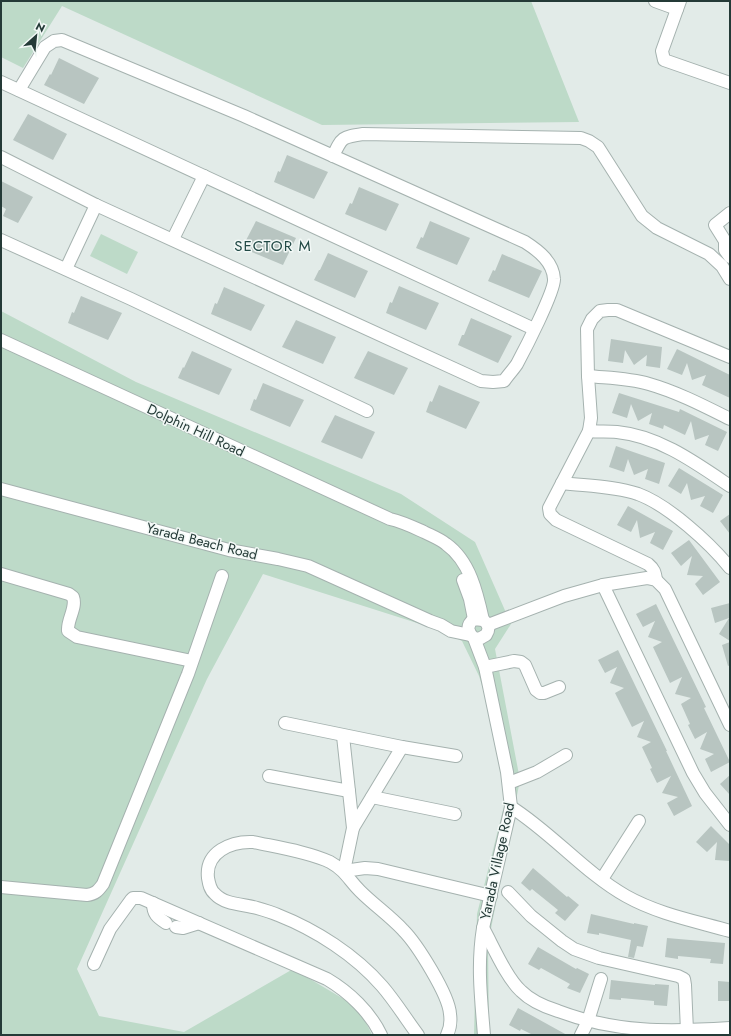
<svg xmlns="http://www.w3.org/2000/svg" width="731" height="1036" viewBox="0 0 731 1036" font-family="Jost,sans-serif">
<style>
.green{fill:#bddac8}
.building{fill:#b8c5c1}
.lines{fill:none;stroke-linecap:round;stroke-linejoin:round}
.minor-casing{stroke:#a5b2af;stroke-width:14}
.minor{stroke:#fff;stroke-width:12}
.labels{text-anchor:middle;dominant-baseline:central;stroke-width:3;stroke-linejoin:round;paint-order:stroke}
.street-label{font-size:14px;fill:#243a37;stroke:#f2f8f6}
.neighbourhood-label{font-size:15px;letter-spacing:1px;fill:#224a46;stroke:#f2f8f6}
</style>
<rect width="100%" height="100%" fill="#e2ebe8"/>
<g class="green">
<path d="M 1,1 L 531,1 L 579,122 L 322,125 L 62,6 L 23,68 L 1,57 Z"/>
<path d="M 101,234 L 138,252 L 127,274 L 90,256 Z"/>
<path d="M 1,311 L 136,382 L 401,494 L 475,542 L 511,624 L 495,649 L 520,780 L 488,944 L 489,1035 L 474,1035 L 477,914 L 504,806 L 502,749 L 479,676 L 462,641 L 439,630 L 263,574 L 207,679 L 77,969 L 99,1016 L 184,1032 L 293,969 L 359,1008 L 372,1035 L 1,1035 Z"/>
</g>
<g class="building">
<path d="M 59,58 L 99,78 L 84,104 L 44,85 L 50,74 L 51,75 Z"/>
<path d="M 28,114 L 67,134 L 53,160 L 13,140 Z"/>
<path d="M 287,155 L 328,172 L 314,199 L 274,182 L 278,171 L 280,172 Z"/>
<path d="M 1,181 L 33,197 L 18,223 L 3,216 L 6,209 L 1,206 Z"/>
<path d="M 359,187 L 399,204 L 386,231 L 345,214 L 350,203 L 352,204 Z"/>
<path d="M 256,221 L 296,238 L 283,265 L 242,248 Z"/>
<path d="M 430,221 L 470,238 L 457,265 L 416,248 L 421,237 L 423,238 Z"/>
<path d="M 328,253 L 368,271 L 355,298 L 314,280 L 319,270 L 320,270 Z"/>
<path d="M 502,254 L 542,271 L 529,298 L 488,281 L 493,270 L 495,271 Z"/>
<path d="M 399,286 L 439,303 L 426,330 L 386,313 L 390,302 L 392,303 Z"/>
<path d="M 224,287 L 265,305 L 251,331 L 211,314 L 215,303 L 217,304 Z"/>
<path d="M 81,296 L 122,313 L 108,340 L 68,323 L 72,312 L 74,313 Z"/>
<path d="M 471,318 L 512,336 L 498,363 L 458,345 L 462,335 L 464,335 Z"/>
<path d="M 296,320 L 336,337 L 323,364 L 282,347 Z"/>
<path d="M 611,339 L 662,347 L 660,368 L 646,366 L 647,355 L 634,365 L 625,350 L 623,363 L 608,361 Z"/>
<path d="M 677,349 L 730,375 L 730,398 L 702,385 L 706,375 L 692,380 L 687,363 L 682,375 L 667,369 Z"/>
<path d="M 192,351 L 232,369 L 219,395 L 178,378 L 183,367 L 184,368 Z"/>
<path d="M 368,351 L 408,368 L 394,395 L 354,378 Z"/>
<path d="M 263,383 L 304,400 L 290,427 L 250,410 L 254,399 L 256,400 Z"/>
<path d="M 439,385 L 480,402 L 466,429 L 426,412 L 430,401 L 432,402 Z"/>
<path d="M 619,393 L 679,412 L 680,409 L 727,432 L 718,451 L 705,445 L 709,435 L 695,440 L 691,421 L 685,435 L 664,425 L 663,429 L 649,424 L 652,413 L 638,421 L 631,404 L 627,418 L 612,413 Z"/>
<path d="M 335,415 L 375,432 L 362,459 L 321,442 Z"/>
<path d="M 616,446 L 665,463 L 659,484 L 645,479 L 648,469 L 634,475 L 628,459 L 624,472 L 609,467 Z"/>
<path d="M 679,468 L 723,495 L 713,513 L 700,506 L 705,496 L 691,500 L 687,483 L 681,494 L 668,486 Z"/>
<path d="M 628,506 L 673,531 L 663,550 L 650,543 L 655,532 L 640,538 L 637,520 L 631,532 L 617,525 Z"/>
<path d="M 730,514 L 730,534 L 720,521 Z"/>
<path d="M 689,540 L 720,582 L 703,595 L 695,584 L 703,576 L 687,575 L 692,556 L 681,566 L 671,553 Z"/>
<path d="M 730,603 L 730,641 L 719,634 L 729,618 L 715,623 L 711,608 Z"/>
<path d="M 656,604 L 706,707 L 704,708 L 730,762 L 711,772 L 705,759 L 714,754 L 700,749 L 707,732 L 695,739 L 688,725 L 690,724 L 681,704 L 691,698 L 675,694 L 682,677 L 670,683 L 653,647 L 662,642 L 648,637 L 655,621 L 643,627 L 636,614 Z"/>
<path d="M 730,642 L 730,665 L 728,666 L 722,645 Z"/>
<path d="M 618,650 L 667,751 L 666,751 L 692,806 L 674,816 L 667,803 L 678,797 L 662,793 L 671,776 L 657,783 L 650,769 L 652,768 L 642,747 L 651,742 L 637,737 L 644,721 L 632,727 L 615,693 L 624,688 L 610,683 L 617,667 L 605,673 L 598,660 Z"/>
<path d="M 730,775 L 730,795 L 720,784 Z"/>
<path d="M 711,826 L 730,845 L 730,861 L 715,860 L 717,842 L 707,852 L 696,842 Z"/>
<path d="M 533,868 L 567,897 L 568,896 L 579,905 L 565,921 L 555,913 L 558,910 L 532,889 L 530,891 L 521,883 Z"/>
<path d="M 591,914 L 634,924 L 634,923 L 648,926 L 643,947 L 637,946 L 634,958 L 628,957 L 631,940 L 599,933 L 599,935 L 587,933 Z"/>
<path d="M 667,938 L 725,943 L 723,964 L 710,963 L 711,959 L 678,956 L 678,959 L 665,957 Z"/>
<path d="M 538,947 L 576,969 L 577,968 L 589,974 L 580,993 L 567,988 L 570,984 L 541,968 L 539,970 L 528,964 Z"/>
<path d="M 611,980 L 655,985 L 655,984 L 669,985 L 667,1006 L 654,1005 L 654,1001 L 621,998 L 621,1000 L 609,999 Z"/>
<path d="M 718,981 L 730,982 L 730,1001 L 718,1001 Z"/>
<path d="M 518,1008 L 529,1014 L 567,1035 L 533,1035 L 521,1029 L 520,1031 L 509,1025 Z"/>
</g>
<g class="lines">
<g class="minor-casing">
<g id="minor">
<path d="M 655,1 L 677,9"/>
<path d="M 680,1 L 662,51 L 664,60 L 730,83"/>
<path d="M 1,82 L 534,329"/>
<path d="M 333,156 C 342,137 342,137 363,134 L 581,138 L 589,141 L 598,147 L 642,216 L 657,228 L 709,254 L 722,266 L 730,279"/>
<path d="M 1,157 L 96,205 L 481,381 L 493,382 L 504,381 C 508,375 513,370 517,364 C 524,351 555,291 554,279 C 553,262 539,251 525,242 L 244,116 L 62,40 L 54,41 L 45,47 L 19,90"/>
<path d="M 730,213 L 715,225 L 725,241 L 725,250 L 730,257"/>
<path d="M 173,239 L 204,176"/>
<path d="M 1,240 L 131,299 L 367,411"/>
<path d="M 66,269 L 96,205"/>
<path d="M 1,340 L 390,519 C 403,522 413,527 424,532 C 432,536 440,539 446,544 C 470,561 477,593 483,620"/>
<path d="M 588,376 C 608,378 629,378 649,384 C 677,392 704,406 730,419"/>
<path d="M 589,431 C 599,432 608,431 617,432 C 659,436 696,463 730,486"/>
<path d="M 562,483 C 587,486 614,486 638,494 C 668,505 710,543 730,568"/>
<path d="M 1,489 L 229,550 L 278,559 L 308,566 L 430,621 L 441,625 L 451,631 L 470,635"/>
<path d="M 1,574 L 69,594 L 73,597 C 77,608 67,619 68,631 L 77,637 L 192,661"/>
<path d="M 463,580 L 470,599 L 474,619"/>
<path d="M 656,580 C 655,572 654,569 648,564 L 556,520 L 550,514 L 549,508 L 589,431 L 591,418 L 588,376 L 587,329 L 592,319 L 600,311 L 608,310 L 617,310 L 730,357"/>
<path d="M 603,585 L 693,773 L 705,793 L 730,825"/>
<path d="M 488,625 L 564,596 L 603,585 L 647,578 L 656,580 L 665,589 L 730,725"/>
<path d="M 474,638 L 479,639 L 486,635 C 490,629 489,624 483,620 L 474,619 C 466,625 467,632 474,638 L 485,667 L 507,772 L 511,807 L 483,928 C 477,965 481,998 484,1035"/>
<path d="M 485,667 L 514,661 L 521,662 L 525,665 L 536,690 L 540,693 L 544,693 L 559,687"/>
<path d="M 285,723 L 402,747 L 456,756"/>
<path d="M 343,736 L 353,828 L 344,871"/>
<path d="M 269,776 L 349,791"/>
<path d="M 509,783 L 537,772 L 566,755"/>
<path d="M 372,797 L 455,814"/>
<path d="M 511,807 C 552,833 585,873 626,896 C 658,914 695,921 730,931"/>
<path d="M 353,828 L 402,747"/>
<path d="M 344,871 L 365,868 L 378,869 L 491,896"/>
<path d="M 602,879 L 639,821"/>
<path d="M 1,887 L 87,895 C 95,894 98,891 103,884 L 188,674 L 222,576"/>
<path d="M 508,892 L 531,916 L 562,941 L 574,949 L 599,958 L 678,976 L 684,979 L 685,985 L 687,1031"/>
<path d="M 153,903 C 153,914 157,917 166,923"/>
<path d="M 176,927 L 183,928 L 199,923"/>
<path d="M 483,928 C 493,946 506,977 521,991 C 531,1001 545,1007 558,1011 C 616,1033 669,1032 730,1028"/>
<path d="M 94,964 L 110,929 L 131,900 L 133,898 L 141,898 L 327,979 C 349,992 370,1012 381,1035"/>
<path d="M 418,1035 C 406,1019 395,1001 382,986 C 355,955 316,930 278,915 C 271,912 264,910 257,908 C 244,904 225,905 215,894 C 210,890 209,884 208,878 C 205,852 231,841 253,842 C 276,847 309,852 330,862 C 346,871 348,879 360,891 C 374,905 390,916 403,930 C 417,944 449,995 450,1014 C 451,1021 450,1029 447,1035"/>
<path d="M 581,1035 L 588,1021 L 601,979"/>
</g>
</g>
<use href="#minor" class="minor"/>
</g>
<g class="labels">
<g class="street-label">
<text transform="translate(196 430) rotate(25)">Dolphin Hill Road</text>
<text transform="translate(202 541) rotate(14)">Yarada Beach Road</text>
<text transform="translate(497 861) rotate(-78)">Yarada Village Road</text>
</g>
<g class="neighbourhood-label">
<text x="273" y="246">SECTOR M</text>
</g>
</g>
<rect width="731" height="1036" fill="none" stroke="#243a37" stroke-width="4"/>
<g transform="translate(36 36) rotate(27)" stroke="#f2f8f6" stroke-width="3" paint-order="stroke">
<path d="M0-3L7 15L0 10L-7 15Z" fill="#243a37"/>
<text y="-6" font-size="11" font-weight="bold" text-anchor="middle" fill="#243a37">N</text>
</g>
</svg>
